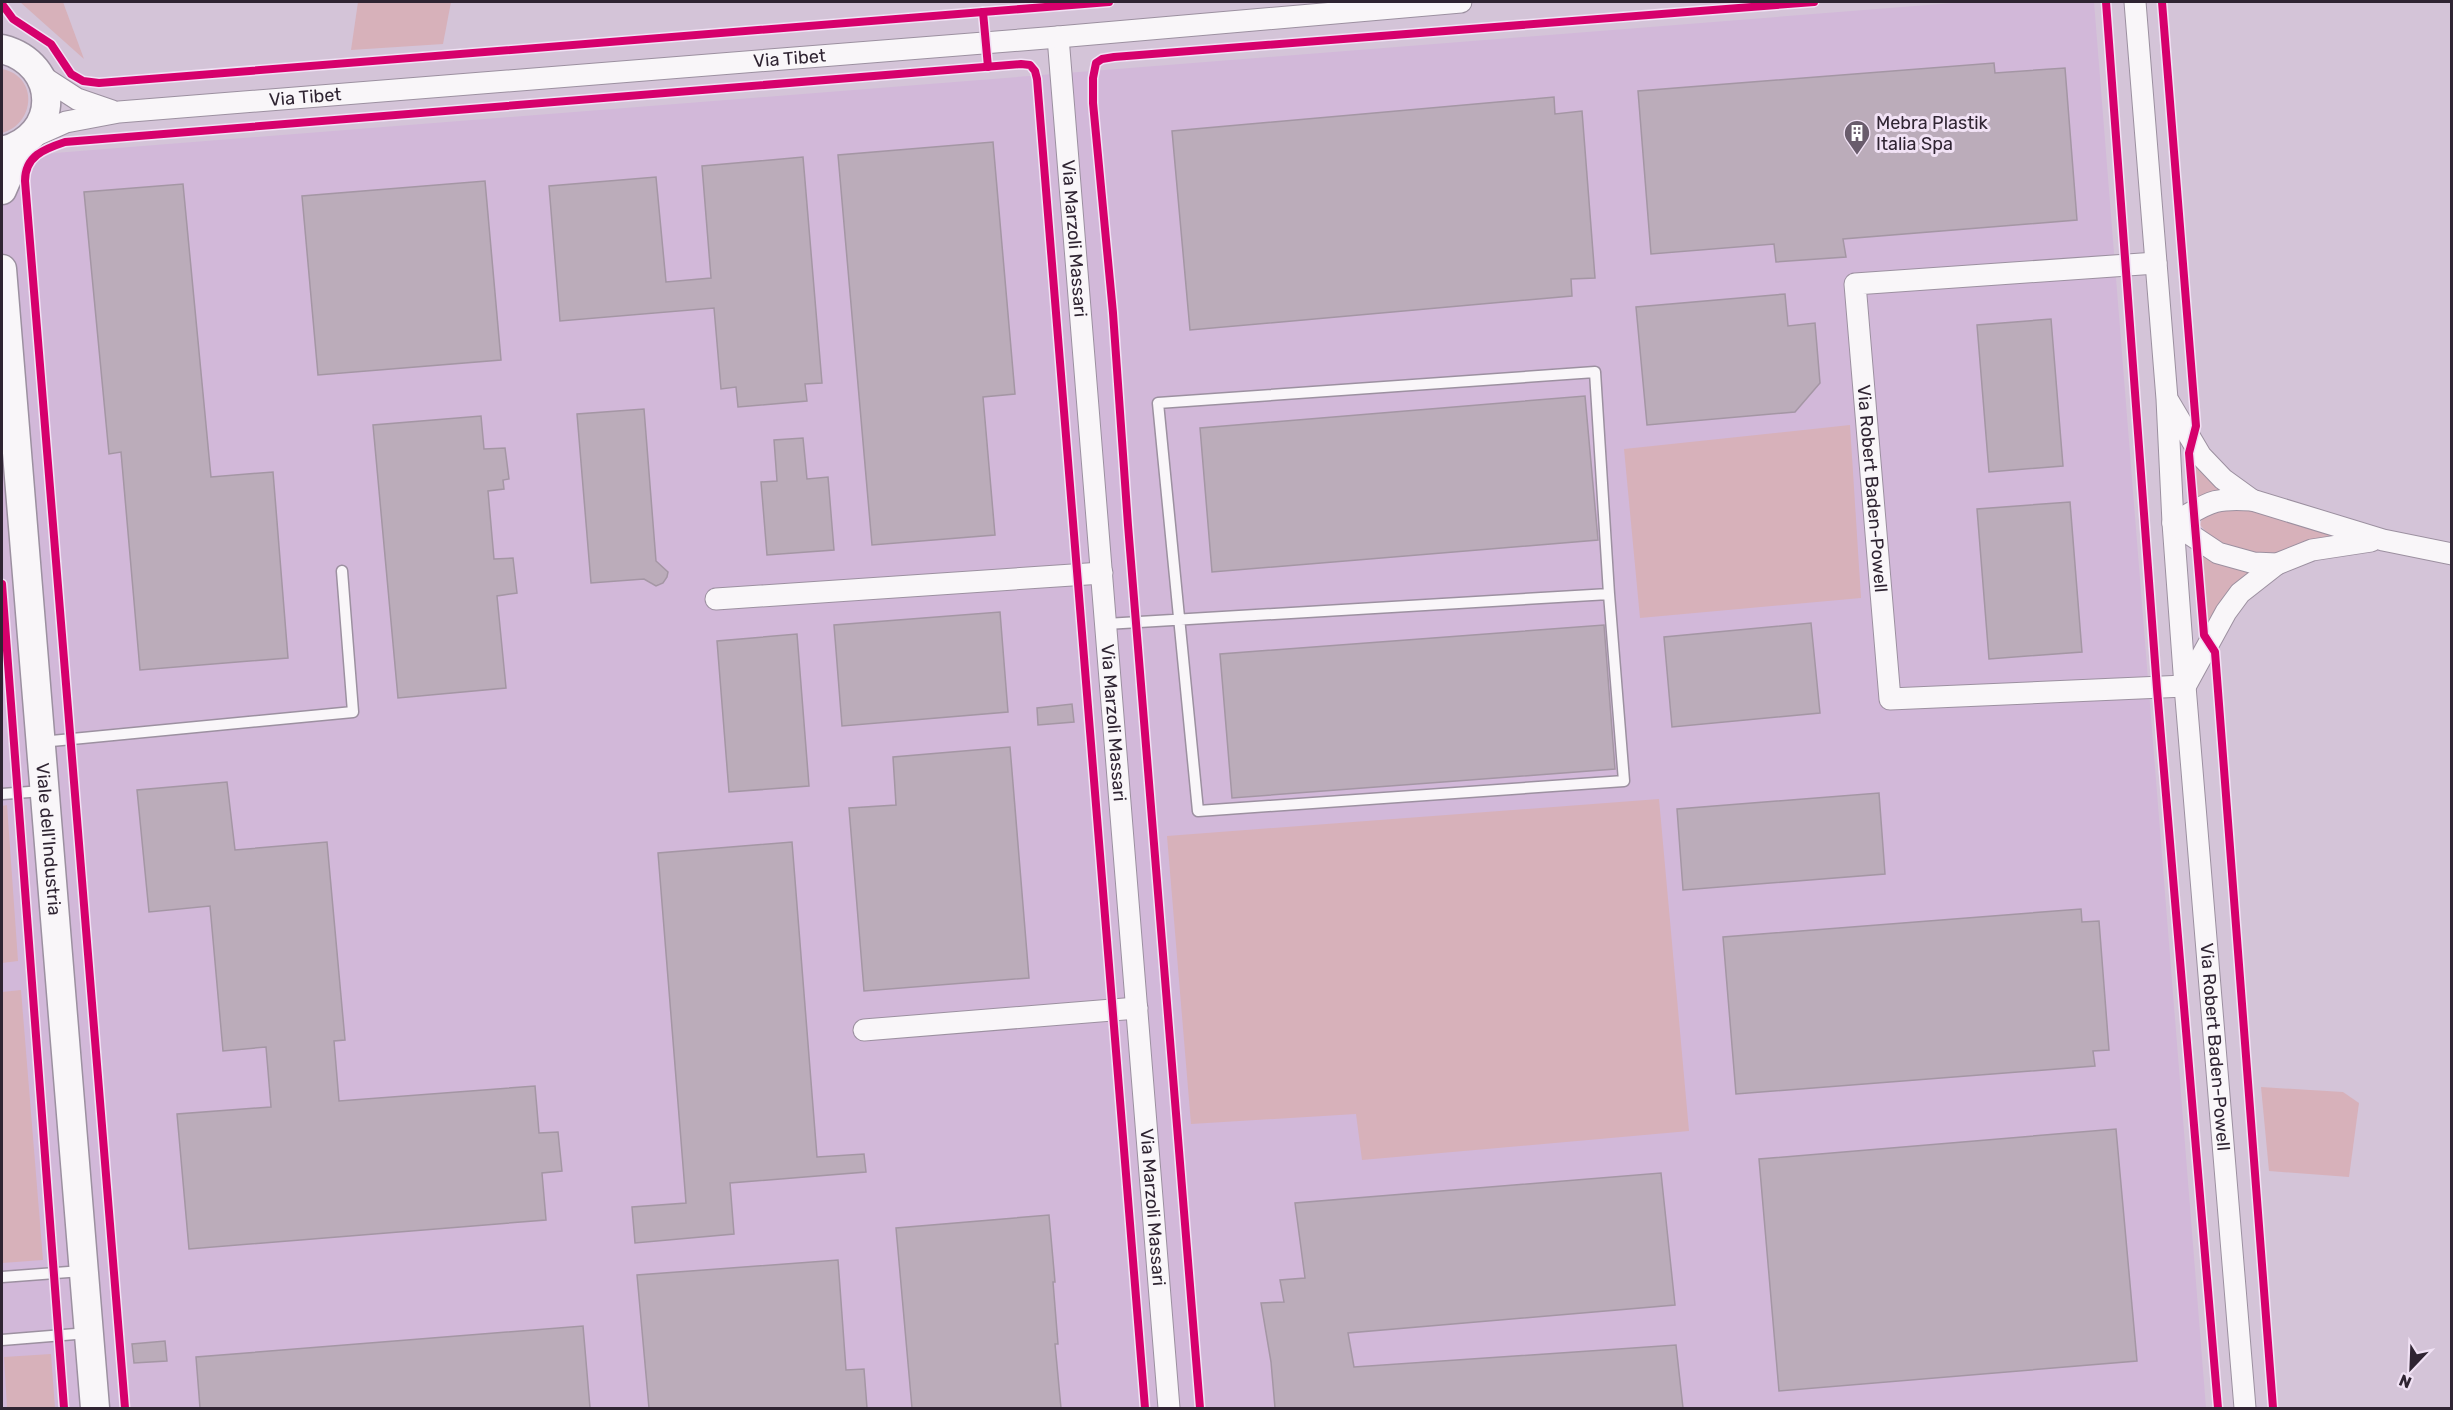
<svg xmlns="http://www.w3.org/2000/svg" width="2453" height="1410" viewBox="0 0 2453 1410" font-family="Rubik,sans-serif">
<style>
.built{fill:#d2b8d9}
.green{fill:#d7b1ba}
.building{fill:#bbacba;stroke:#a496a4;stroke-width:1.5}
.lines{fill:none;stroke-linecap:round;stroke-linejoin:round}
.lane-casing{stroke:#9c90a0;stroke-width:13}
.street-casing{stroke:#9c90a0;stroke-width:23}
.secondary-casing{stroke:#9c90a0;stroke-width:31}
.lane{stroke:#f9f6f9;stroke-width:10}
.street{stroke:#f9f6f9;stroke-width:21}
.secondary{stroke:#f9f6f9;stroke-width:28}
.cycleway-casing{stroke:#f1e2f5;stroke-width:11}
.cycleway{stroke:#d6006c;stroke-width:8}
.labels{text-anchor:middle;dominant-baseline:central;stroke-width:6;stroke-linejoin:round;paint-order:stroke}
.street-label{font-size:18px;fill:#2f2432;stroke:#f1e2f5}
.poi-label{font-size:18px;fill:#2f2432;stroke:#f1e2f5;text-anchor:start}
</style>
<rect width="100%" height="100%" fill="#d4c4d8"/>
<path class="built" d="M 1966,2 L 2094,2 L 2206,1408 L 2,1408 L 2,160 L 55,153 Z"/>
<g class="green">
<path d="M 20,2 L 63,2 L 84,59 Z"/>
<path d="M 358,2 L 451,2 L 443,44 L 351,50 Z"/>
<path d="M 2,69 C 38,76 36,123 2,133 Z"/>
<path d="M 1850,425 L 1861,598 L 1640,618 L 1624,449 Z"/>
<path d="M 2192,454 L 2229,491 L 2196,501 Z"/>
<path d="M 2238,505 L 2330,532 L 2328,539 L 2273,556 L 2230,548 L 2209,535 L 2200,525 L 2203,516 Z"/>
<path d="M 2200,547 L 2257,569 L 2207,632 Z"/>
<path d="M 1659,799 L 1689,1131 L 1362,1160 L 1356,1114 L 1191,1124 L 1167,836 Z"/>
<path d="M 7,805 L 18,961 L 2,963 L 2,806 Z"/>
<path d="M 21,990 L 43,1260 L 2,1263 L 2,992 Z"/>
<path d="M 2261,1087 L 2343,1092 L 2359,1103 L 2349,1177 L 2269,1171 Z"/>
<path d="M 51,1354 L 55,1408 L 7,1408 L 4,1357 Z"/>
</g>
<g class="building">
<path d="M 1994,63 L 1995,73 L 2065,68 L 2077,220 L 1843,239 L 1846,257 L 1776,262 L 1774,244 L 1651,254 L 1638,91 Z"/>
<path d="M 1554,97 L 1555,114 L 1582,111 L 1595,278 L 1571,279 L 1572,296 L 1190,330 L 1172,131 Z"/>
<path d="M 993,142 L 1015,394 L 983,397 L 995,535 L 872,545 L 838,155 Z"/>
<path d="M 803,157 L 822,383 L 805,384 L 807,401 L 738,407 L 736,387 L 721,389 L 714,308 L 560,321 L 549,186 L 656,177 L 666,282 L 711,278 L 702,166 Z"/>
<path d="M 485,181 L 501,360 L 318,375 L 302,196 Z"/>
<path d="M 183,184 L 211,477 L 273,472 L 288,658 L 140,670 L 121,452 L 109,454 L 84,192 Z"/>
<path d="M 1785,294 L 1788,326 L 1815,323 L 1820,383 L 1795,412 L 1647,425 L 1636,307 Z"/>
<path d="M 2051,319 L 2063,466 L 1989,472 L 1977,325 Z"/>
<path d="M 1585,396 L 1598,540 L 1212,572 L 1200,428 Z"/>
<path d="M 644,409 L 656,561 L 668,572 L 667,577 L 663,583 L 656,586 L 644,579 L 591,583 L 577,414 Z"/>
<path d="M 481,416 L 484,449 L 505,448 L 509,479 L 503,480 L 504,489 L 488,491 L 494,559 L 513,558 L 517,593 L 497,596 L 506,688 L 398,698 L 373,425 Z"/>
<path d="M 803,438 L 807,479 L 828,477 L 834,550 L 767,555 L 761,482 L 777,481 L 774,440 Z"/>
<path d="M 2070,502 L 2082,652 L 1989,659 L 1977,509 Z"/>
<path d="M 1000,612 L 1008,712 L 842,726 L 834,625 Z"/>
<path d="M 1811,623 L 1820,713 L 1672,727 L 1664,637 Z"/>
<path d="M 1604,625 L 1615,769 L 1232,798 L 1220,654 Z"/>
<path d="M 797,634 L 809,786 L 729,792 L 717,641 Z"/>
<path d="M 1072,704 L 1074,722 L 1038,725 L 1037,708 Z"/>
<path d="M 1010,747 L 1029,978 L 864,991 L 849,808 L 896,805 L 893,757 Z"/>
<path d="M 227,782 L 235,850 L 327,842 L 345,1040 L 334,1041 L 339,1101 L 535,1086 L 539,1133 L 558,1132 L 562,1171 L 542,1173 L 546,1220 L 189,1249 L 177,1114 L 271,1107 L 266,1047 L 223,1051 L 210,906 L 149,912 L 137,790 Z"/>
<path d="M 1879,793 L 1885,874 L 1683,890 L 1677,809 Z"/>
<path d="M 792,842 L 817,1157 L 864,1154 L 866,1172 L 730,1183 L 734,1234 L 635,1243 L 632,1207 L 686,1203 L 658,853 Z"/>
<path d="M 2081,909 L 2082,922 L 2099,921 L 2109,1050 L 2093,1051 L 2095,1066 L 1736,1094 L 1723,937 Z"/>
<path d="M 2116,1129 L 2137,1361 L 1779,1391 L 1759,1159 Z"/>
<path d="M 1661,1173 L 1675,1305 L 1348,1333 L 1354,1367 L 1676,1345 L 1683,1408 L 1275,1408 L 1271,1362 L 1261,1303 L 1284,1302 L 1280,1280 L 1305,1278 L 1295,1203 Z"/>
<path d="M 1049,1215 L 1055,1282 L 1053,1282 L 1058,1344 L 1055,1344 L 1061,1408 L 912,1408 L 896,1228 Z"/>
<path d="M 838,1260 L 846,1370 L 864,1369 L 867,1408 L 649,1408 L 637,1275 Z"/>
<path d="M 583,1326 L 590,1408 L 200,1408 L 196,1357 Z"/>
<path d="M 165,1341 L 167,1361 L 134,1363 L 132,1344 Z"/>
</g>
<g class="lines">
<g class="lane-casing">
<g id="lane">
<path d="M 1106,624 L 1609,594 L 1595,372 L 1158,403 L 1198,811 L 1624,781 L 1609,594"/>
<path d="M 41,742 L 353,712 L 342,571"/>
<path d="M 2,794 L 43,791"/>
<path d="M 2,1277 L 82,1271"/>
<path d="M 2,1340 L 88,1333"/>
</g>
</g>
<g class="street-casing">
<g id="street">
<path id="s1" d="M 2135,2 L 2167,399 L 2173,523 L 2185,686 L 2245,1408"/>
<path id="s2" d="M 1058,37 L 1169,1408"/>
<path d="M 40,75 L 77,99 L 112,111"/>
<path id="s3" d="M 30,138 L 66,122 L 119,112 L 1058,37 L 1461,2"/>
<path id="s4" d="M 2156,263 L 1855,284 L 1890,699 L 2185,686"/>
<path d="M 2169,402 L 2201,456 L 2223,479 L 2252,500 L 2383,540 L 2452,554"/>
<path d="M 2173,523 L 2218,553 L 2254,563 L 2277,564 L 2312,550 L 2371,541"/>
<path d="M 2173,523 C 2208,504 2210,497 2252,500"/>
<path d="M 716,599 L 1102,573"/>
<path d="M 2186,685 L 2226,612 L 2240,593 L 2277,564"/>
<path d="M 864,1030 L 1137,1008"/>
</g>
</g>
<g class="secondary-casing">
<g id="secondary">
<path d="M 2,49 C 61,64 61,137 2,151"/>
<path d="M 2,190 L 22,144"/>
<path id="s5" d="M 2,269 L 95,1408"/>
</g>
</g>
<use href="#lane" class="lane"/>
<use href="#street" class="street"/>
<use href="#secondary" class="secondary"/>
<g class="cycleway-casing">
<g id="cycleway">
<path d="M 2106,2 L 2157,689 L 2218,1408"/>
<path d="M 2162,2 L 2196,426 L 2189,453 L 2204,635 L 2215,652 L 2273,1408"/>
<path d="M 2,4 L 13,19 L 51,44 L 71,74 L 83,81 L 99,83 L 983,12"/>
<path d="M 988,67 L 983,12 L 1109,2"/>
<path d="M 2,584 L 64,1408"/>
<path d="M 125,1408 L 25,181 C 25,156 44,149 65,142 L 1021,64 L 1030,65 L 1035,71 L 1037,79 L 1145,1408"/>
<path d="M 1200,1408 L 1128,525 L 1113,313 L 1093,103 L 1093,78 L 1096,63 L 1102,59 L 1114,57 L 1814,2"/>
</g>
</g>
<use href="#cycleway" class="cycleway"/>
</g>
<defs>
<g id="building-pin" transform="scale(1.35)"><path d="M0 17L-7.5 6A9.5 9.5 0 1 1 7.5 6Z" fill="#695c6c" stroke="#f1e2f5"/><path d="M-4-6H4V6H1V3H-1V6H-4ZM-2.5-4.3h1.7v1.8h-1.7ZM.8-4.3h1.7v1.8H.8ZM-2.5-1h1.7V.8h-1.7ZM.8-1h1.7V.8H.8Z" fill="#fff"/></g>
</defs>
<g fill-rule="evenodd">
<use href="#building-pin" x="1857" y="133"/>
</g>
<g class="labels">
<g class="street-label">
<text stroke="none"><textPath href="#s3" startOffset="766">Via Tibet</textPath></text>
<text stroke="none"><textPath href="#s3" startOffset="280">Via Tibet</textPath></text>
<text stroke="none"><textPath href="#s2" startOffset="202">Via Marzoli Massari</textPath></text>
<text stroke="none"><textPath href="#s4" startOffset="507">Via Robert Baden-Powell</textPath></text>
<text stroke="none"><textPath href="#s2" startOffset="688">Via Marzoli Massari</textPath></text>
<text stroke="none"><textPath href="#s5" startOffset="572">Viale dell'Industria</textPath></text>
<text stroke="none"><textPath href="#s1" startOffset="1048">Via Robert Baden-Powell</textPath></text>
<text stroke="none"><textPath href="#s2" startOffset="1174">Via Marzoli Massari</textPath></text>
</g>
<g class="poi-label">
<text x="1876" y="123">Mebra Plastik<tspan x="1876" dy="21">Italia Spa</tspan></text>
</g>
</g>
<rect width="2453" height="1410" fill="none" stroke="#2f2432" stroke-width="6"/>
<g transform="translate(2411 1368) rotate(203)" stroke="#f1e2f5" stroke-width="4.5" paint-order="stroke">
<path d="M0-4.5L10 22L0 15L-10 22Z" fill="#2f2432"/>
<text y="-9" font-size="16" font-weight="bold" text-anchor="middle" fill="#2f2432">N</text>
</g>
</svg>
